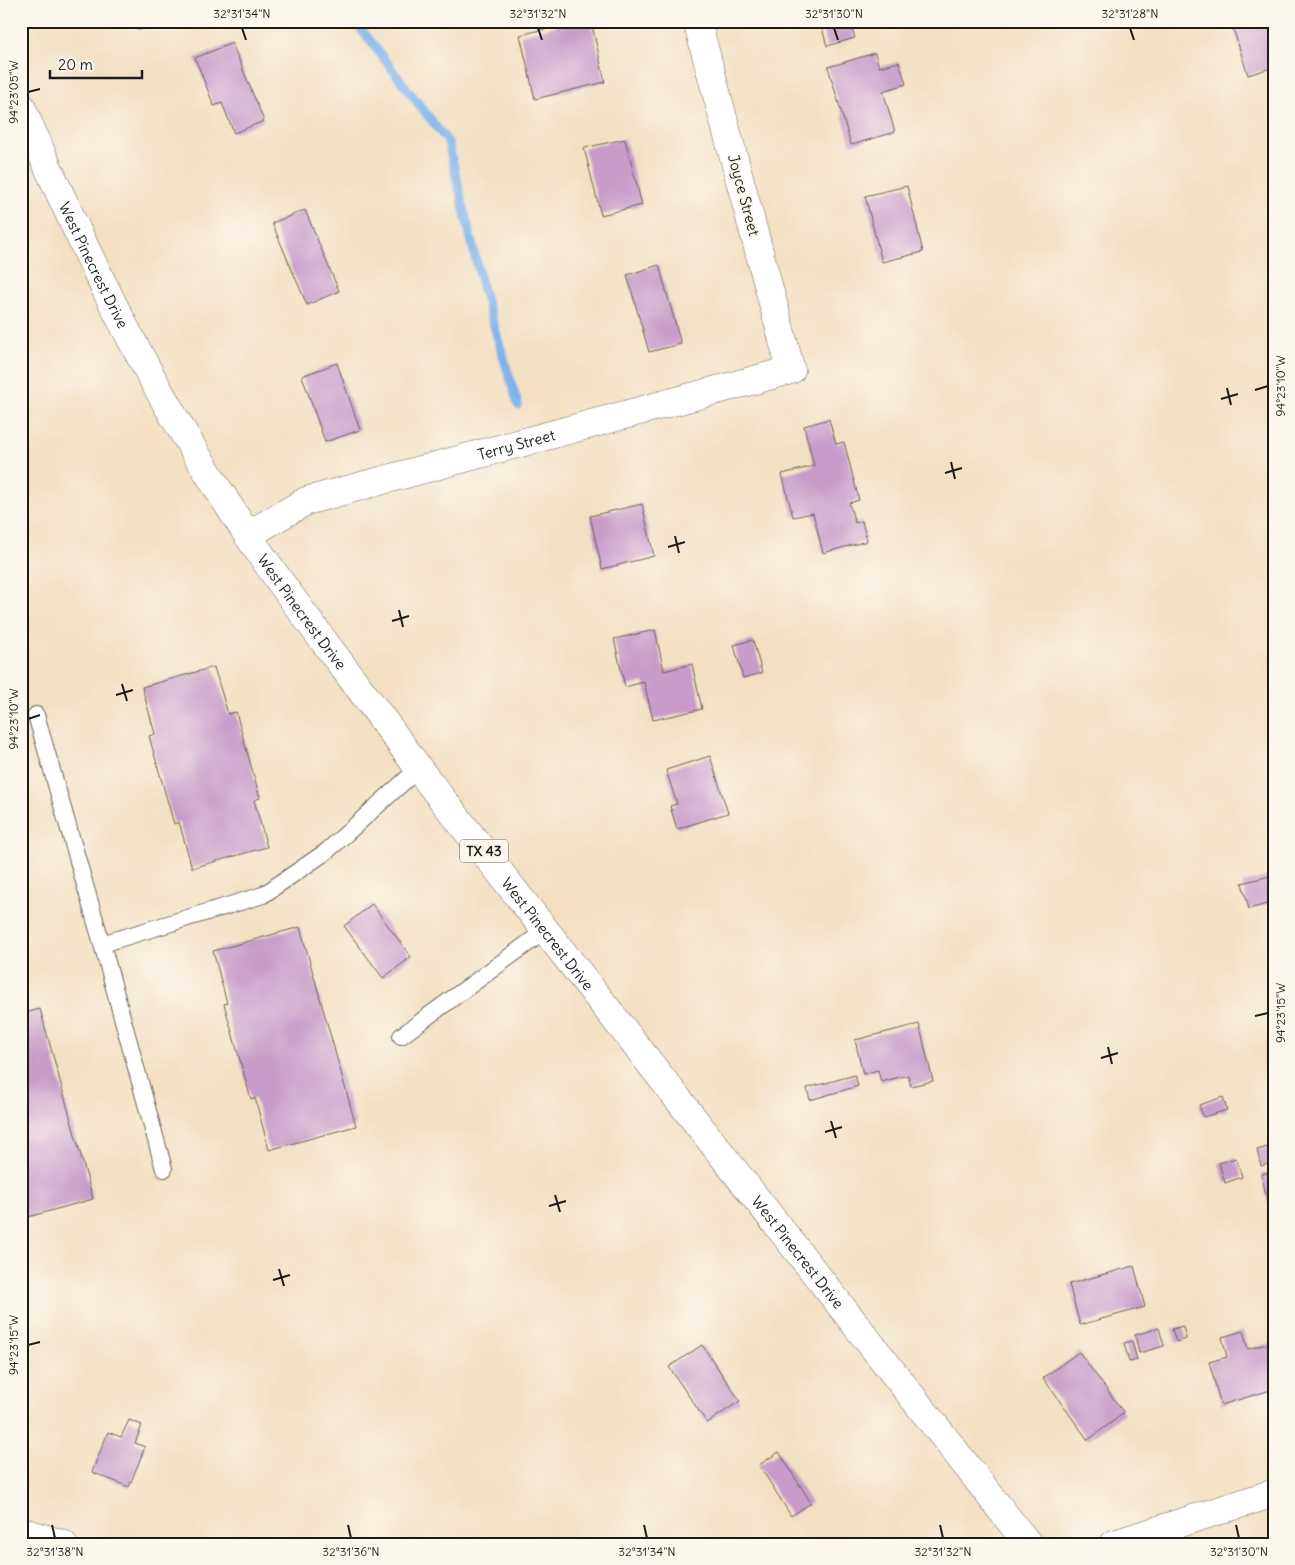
<svg xmlns="http://www.w3.org/2000/svg" width="1295" height="1565" viewBox="0 0 1295 1565" font-family="Delius,sans-serif">
<style>
.lines{fill:none;stroke-linecap:round;stroke-linejoin:round}
.stream{stroke:#7cb1ea;stroke-width:9}
.building{fill:#c99bca}
.lane-casing{stroke:#676156;stroke-width:18}
.street-casing{stroke:#676156;stroke-width:29}
.primary-casing{stroke:#676156;stroke-width:29}
.lane{stroke:#fff;stroke-width:16}
.street{stroke:#fff;stroke-width:28}
.primary{stroke:#fff;stroke-width:28}
.ticks{fill:none;stroke:#1c1c1c;stroke-width:2}
.labels{text-anchor:middle;dominant-baseline:central;stroke-width:4;stroke-linejoin:round;paint-order:stroke}
.shield{fill:#fbf7ec;stroke:#5f5e5a;stroke-width:1}
.shield-label{font-size:14px;font-weight:bold;fill:#1c1c1c}
.street-label{font-size:15px;fill:#1c1c1c;stroke:#fbf7ec}
.neatline{fill:none;stroke:#1c1c1c;stroke-width:2}
.ticks-label{font-size:12px;text-anchor:middle;fill:#1c1c1c}
</style>
<rect width="100%" height="100%" fill="#fbf7ec"/>
<filter id="ink" filterUnits="userSpaceOnUse"><feTurbulence type="fractalNoise" baseFrequency=".02" numOctaves="2"/><feDisplacementMap in="SourceGraphic" scale="10" xChannelSelector="R" yChannelSelector="G"/><feConvolveMatrix kernelMatrix="1 2 1 2 8 2 1 2 1" color-interpolation-filters="sRGB"/></filter>
<filter id="wash" filterUnits="userSpaceOnUse"><feTurbulence type="fractalNoise" baseFrequency=".0096" numOctaves="4" result="noise"/><feDisplacementMap in="SourceGraphic" scale="20" xChannelSelector="R" yChannelSelector="G"/><feGaussianBlur stdDeviation="1.12" result="paint"/><feColorMatrix in="noise" values="0 0 0 0 0 0 0 0 0 0 0 0 0 0 0 0 0 1.4 0 .05"/><feComposite in="paint" operator="in"/></filter>
<g filter="url(#wash)">
<rect width="100%" height="100%" fill="#f3e0c2"/>
<g class="lines">
<path class="stream" d="M 355,21 L 448,142 L 483,290 L 518,405"/>
</g>
<g id="blocks">
<g class="building">
<path d="M 135,21 L 168,21 L 168,22 L 138,30 Z"/>
<path d="M 577,21 L 591,21 L 605,82 L 535,99 L 520,35 Z"/>
<path d="M 820,21 L 850,21 L 855,38 L 827,46 Z"/>
<path d="M 1223,21 L 1274,21 L 1274,67 L 1248,75 L 1232,25 L 1225,28 Z"/>
<path d="M 232,43 L 264,121 L 234,133 L 222,103 L 214,106 L 195,58 Z"/>
<path d="M 875,53 L 879,67 L 899,62 L 906,84 L 883,91 L 895,132 L 851,145 L 828,67 Z"/>
<path d="M 625,139 L 642,205 L 601,215 L 584,148 Z"/>
<path d="M 907,186 L 923,252 L 882,262 L 865,196 Z"/>
<path d="M 305,210 L 339,291 L 307,305 L 272,223 Z"/>
<path d="M 659,265 L 681,344 L 649,352 L 627,275 Z"/>
<path d="M 337,363 L 360,430 L 325,442 L 302,376 Z"/>
<path d="M 829,419 L 836,444 L 844,442 L 859,500 L 849,503 L 855,523 L 862,521 L 867,541 L 823,553 L 813,513 L 793,517 L 782,474 L 814,466 L 804,426 Z"/>
<path d="M 642,504 L 654,556 L 602,569 L 590,516 Z"/>
<path d="M 655,630 L 664,671 L 692,664 L 702,709 L 653,720 L 644,682 L 625,687 L 614,639 Z"/>
<path d="M 753,640 L 762,673 L 743,678 L 734,645 Z"/>
<path d="M 214,667 L 228,714 L 236,712 L 260,798 L 254,800 L 267,847 L 192,868 L 179,822 L 174,824 L 149,736 L 155,734 L 142,687 Z"/>
<path d="M 710,756 L 728,813 L 677,829 L 670,806 L 677,804 L 666,770 Z"/>
<path d="M 1274,875 L 1274,902 L 1249,909 L 1242,883 Z"/>
<path d="M 372,904 L 411,957 L 383,978 L 344,926 Z"/>
<path d="M 300,927 L 356,1126 L 269,1150 L 255,1098 L 251,1099 L 224,1004 L 227,1003 L 213,951 Z"/>
<path d="M 40,1009 L 93,1199 L 21,1219 L 21,1014 Z"/>
<path d="M 919,1024 L 933,1081 L 911,1086 L 908,1075 L 881,1082 L 878,1070 L 863,1074 L 855,1040 Z"/>
<path d="M 855,1075 L 858,1086 L 810,1100 L 807,1088 Z"/>
<path d="M 1223,1097 L 1227,1110 L 1203,1117 L 1199,1105 Z"/>
<path d="M 1274,1145 L 1274,1162 L 1261,1166 L 1257,1150 Z"/>
<path d="M 1236,1158 L 1242,1177 L 1225,1183 L 1219,1163 Z"/>
<path d="M 1274,1171 L 1274,1206 L 1269,1207 L 1261,1174 Z"/>
<path d="M 1134,1266 L 1145,1307 L 1080,1325 L 1069,1284 Z"/>
<path d="M 1183,1326 L 1186,1339 L 1176,1342 L 1172,1329 Z"/>
<path d="M 1159,1328 L 1164,1346 L 1139,1353 L 1135,1335 Z"/>
<path d="M 1243,1331 L 1248,1349 L 1274,1342 L 1274,1389 L 1221,1405 L 1209,1362 L 1227,1357 L 1222,1337 Z"/>
<path d="M 1132,1341 L 1137,1360 L 1129,1362 L 1124,1343 Z"/>
<path d="M 702,1345 L 740,1401 L 707,1423 L 669,1367 Z"/>
<path d="M 1079,1352 L 1124,1413 L 1088,1440 L 1043,1378 Z"/>
<path d="M 129,1420 L 142,1425 L 135,1443 L 145,1447 L 129,1487 L 92,1472 L 108,1432 L 121,1437 Z"/>
<path d="M 779,1452 L 811,1503 L 791,1516 L 759,1465 Z"/>
</g>
</g>
</g>
<g filter="url(#ink)">
<use href="#blocks" fill-opacity="0" stroke="#676156" stroke-width="1"/>
<g class="lines">
<g class="lane-casing">
<g id="lane">
<path d="M 36,715 L 102,944 L 164,1169"/>
<path d="M 102,944 L 263,895 L 327,851 L 419,768"/>
<path d="M 401,1036 L 546,930"/>
</g>
</g>
<g class="street-casing">
<g id="street">
<path id="s1" d="M 248,535 L 306,501 L 791,370 L 697,21"/>
<path d="M 21,1531 L 63,1544"/>
<path d="M 1114,1544 L 1274,1493"/>
</g>
</g>
<g class="primary-casing">
<g id="primary">
<path id="s2" d="M 21,106 C 59,194 99,281 145,365 C 176,423 211,479 247,534 C 302,617 366,694 424,776 L 1028,1544"/>
</g>
</g>
<use href="#lane" class="lane"/>
<use href="#street" class="street"/>
<use href="#primary" class="primary"/>
</g>
</g>
<path class="ticks" d="M 242,28 L 246,40M 538,28 L 542,40M 834,28 L 838,40M 1130,28 L 1134,40M 28,92 L 40,89M 1227,388 L 1231,405M 1255,390 L 1268,386M 1221,399 L 1238,394M 951,462 L 955,479M 945,473 L 962,468M 675,536 L 679,553M 668,547 L 685,542M 399,610 L 403,627M 392,621 L 409,616M 122,684 L 127,701M 116,695 L 133,690M 28,719 L 40,715M 1255,1016 L 1268,1013M 1108,1047 L 1112,1064M 1101,1058 L 1118,1053M 831,1121 L 836,1138M 825,1132 L 842,1127M 555,1195 L 560,1212M 549,1206 L 566,1201M 279,1269 L 284,1286M 273,1280 L 290,1275M 28,1345 L 40,1342M 52,1525 L 55,1538M 348,1525 L 351,1538M 644,1525 L 647,1538M 940,1525 L 943,1538M 1236,1525 L 1239,1538"/>
<g class="labels">
<rect class="shield" x="460" y="839.5" width="48" height="23" rx="4"/>
<g class="shield-label">
<text x="484" y="851">TX 43</text>
</g>
<g class="street-label">
<text transform="translate(744 195) rotate(75)">Joyce Street</text>
<text stroke="none"><textPath href="#s2" startOffset="175">West Pinecrest Drive</textPath></text>
<text stroke="none"><textPath href="#s1" startOffset="285">Terry Street</textPath></text>
<text stroke="none"><textPath href="#s2" startOffset="580">West Pinecrest Drive</textPath></text>
<text stroke="none"><textPath href="#s2" startOffset="985">West Pinecrest Drive</textPath></text>
<text stroke="none"><textPath href="#s2" startOffset="1390">West Pinecrest Drive</textPath></text>
</g>
</g>
<rect width="1295" height="1565" fill="none" stroke="#fbf7ec" stroke-width="55"/>
<path d="M50 70v8h92v-8" fill="none" stroke="#1c1c1c" stroke-width="2.5"/>
<text x="58" y="70" font-size="15" fill="#1c1c1c" stroke="#fbf7ec" stroke-width="4" paint-order="stroke">20 m</text>
<rect x="28" y="28" width="1240" height="1510" class="neatline"/>
<g class="ticks-label">
<text x="242" y="18">32°31'34"N</text>
<text x="538" y="18">32°31'32"N</text>
<text x="834" y="18">32°31'30"N</text>
<text x="1130" y="18">32°31'28"N</text>
<text transform="translate(14 92) rotate(-90)" y="4">94°23'05"W</text>
<text transform="translate(1281 386) rotate(-90)" y="4">94°23'10"W</text>
<text transform="translate(14 719) rotate(-90)" y="4">94°23'10"W</text>
<text transform="translate(1281 1013) rotate(-90)" y="4">94°23'15"W</text>
<text transform="translate(14 1345) rotate(-90)" y="4">94°23'15"W</text>
<text x="55" y="1556">32°31'38"N</text>
<text x="351" y="1556">32°31'36"N</text>
<text x="647" y="1556">32°31'34"N</text>
<text x="943" y="1556">32°31'32"N</text>
<text x="1239" y="1556">32°31'30"N</text>
</g>
</svg>
